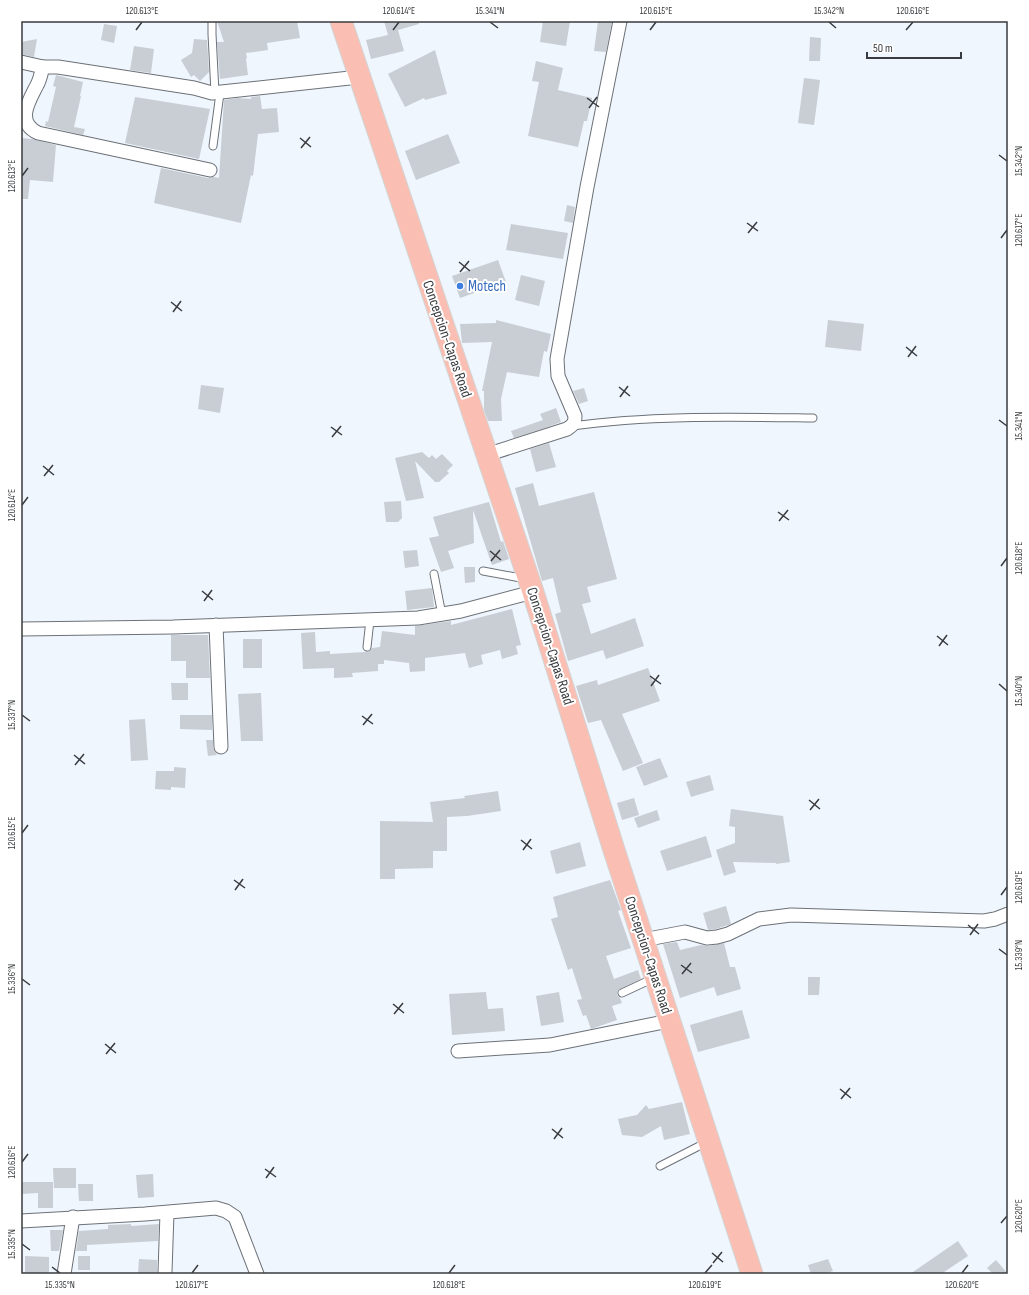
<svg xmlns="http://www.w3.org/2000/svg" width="1029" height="1295" viewBox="0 0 1029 1295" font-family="'Sofia Sans Condensed',sans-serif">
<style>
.building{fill:#c9ced5}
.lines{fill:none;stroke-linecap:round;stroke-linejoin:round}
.service-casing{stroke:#6c7177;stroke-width:9}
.minor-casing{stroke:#6c7177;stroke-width:15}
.primary-casing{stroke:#d3d4d5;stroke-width:23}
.service{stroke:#fff;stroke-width:7}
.minor{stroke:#fff;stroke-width:13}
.primary{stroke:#fabfb2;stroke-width:21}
.ticks{fill:none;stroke:#393b3e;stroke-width:1.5}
.shop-dot{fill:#3f7fe0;stroke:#fff;stroke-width:1.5}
.labels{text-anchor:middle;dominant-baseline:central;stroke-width:4;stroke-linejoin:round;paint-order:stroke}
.shop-label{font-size:15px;fill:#366cbe;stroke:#fff;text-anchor:start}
.street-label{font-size:15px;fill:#393b3e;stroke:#fff}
.neatline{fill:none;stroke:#393b3e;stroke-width:1.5}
.ticks-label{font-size:10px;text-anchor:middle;fill:#393b3e}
</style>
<rect width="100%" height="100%" fill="#f0f6fd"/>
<g class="building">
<path d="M 217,21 L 297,21 L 300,38 L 267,43 L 268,50 L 246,53 L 247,58 L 246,59 L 248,75 L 220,79 L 217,42 L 224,42 Z"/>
<path d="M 384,21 L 418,21 L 419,24 L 398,30 L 404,51 L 371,59 L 366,40 L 388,35 Z"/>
<path d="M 543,21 L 570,21 L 566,46 L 540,42 Z"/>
<path d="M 598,21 L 612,21 L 606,52 L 594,51 Z"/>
<path d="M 104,24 L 117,26 L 114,43 L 101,40 Z"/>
<path d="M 810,37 L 821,38 L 820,61 L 809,61 Z"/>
<path d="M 37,39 L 34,57 L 21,54 L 21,42 Z"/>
<path d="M 194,39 L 207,40 L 209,72 L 200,81 L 194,75 L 191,77 L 181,60 L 192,53 Z"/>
<path d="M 134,46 L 154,49 L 151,73 L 130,70 Z"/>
<path d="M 435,50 L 447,94 L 425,100 L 424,98 L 405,107 L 388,74 Z"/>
<path d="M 536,61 L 563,68 L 558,90 L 592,98 L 587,121 L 584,121 L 578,147 L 528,136 L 539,82 L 532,81 Z"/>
<path d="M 56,75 L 83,82 L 80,96 L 81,96 L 74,127 L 85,129 L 83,135 L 45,126 L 46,121 L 48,122 L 56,87 L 53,86 Z"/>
<path d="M 804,78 L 820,80 L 814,125 L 798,123 Z"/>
<path d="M 260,96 L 262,109 L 277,108 L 279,132 L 258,134 L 253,176 L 251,175 L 241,223 L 154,203 L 161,168 L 208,178 L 214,177 L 219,178 L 224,100 L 237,98 L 251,99 L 251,97 Z"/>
<path d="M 135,97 L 210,109 L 199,159 L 125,143 Z"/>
<path d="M 448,134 L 460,163 L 416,180 L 405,151 Z"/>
<path d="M 21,138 L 32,139 L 56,145 L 53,182 L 30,180 L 28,199 L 21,199 Z"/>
<path d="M 567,205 L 575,207 L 573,223 L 564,221 Z"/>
<path d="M 511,224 L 568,233 L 563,259 L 506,250 Z"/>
<path d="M 498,260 L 506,282 L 460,298 L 452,276 Z"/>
<path d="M 521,275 L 545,281 L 539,306 L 515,300 Z"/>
<path d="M 496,320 L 551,334 L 547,352 L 544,351 L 539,377 L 507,372 L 501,399 L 502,421 L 488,421 L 484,410 L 484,391 L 482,391 L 492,342 L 462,343 L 460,324 L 496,323 Z"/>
<path d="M 828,320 L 864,324 L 861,351 L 825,347 Z"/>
<path d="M 201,385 L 224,388 L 220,413 L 198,409 Z"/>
<path d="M 584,388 L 588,401 L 579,404 L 573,391 Z"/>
<path d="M 556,408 L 561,422 L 545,428 L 545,425 L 545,428 L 514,438 L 511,431 L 543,420 L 540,414 Z"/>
<path d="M 549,443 L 556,467 L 536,472 L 530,449 Z"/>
<path d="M 422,452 L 429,458 L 432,455 L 436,459 L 442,454 L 453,465 L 447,471 L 449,473 L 439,482 L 435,482 L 415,461 L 424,498 L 406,501 L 395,458 Z"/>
<path d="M 533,483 L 539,506 L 594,492 L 617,579 L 587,587 L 591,602 L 582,604 L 591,634 L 635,618 L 644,646 L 606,659 L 603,650 L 568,661 L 555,614 L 561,612 L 553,578 L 542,581 L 515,488 Z"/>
<path d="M 401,501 L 402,518 L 398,522 L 386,522 L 384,502 Z"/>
<path d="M 489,502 L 501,542 L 503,541 L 509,559 L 492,565 L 473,510 L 474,543 L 448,551 L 454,568 L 441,572 L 429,538 L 439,536 L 433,517 Z"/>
<path d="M 417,550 L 419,566 L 405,568 L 403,551 Z"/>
<path d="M 464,567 L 475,567 L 475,582 L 465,583 Z"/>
<path d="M 432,588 L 434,607 L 407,610 L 405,591 Z"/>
<path d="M 512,609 L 521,645 L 516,646 L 518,654 L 502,659 L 500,650 L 481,655 L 483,664 L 469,668 L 465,653 L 425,658 L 425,671 L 410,672 L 409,663 L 384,660 L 384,664 L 378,664 L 378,671 L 352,673 L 353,677 L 334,678 L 334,668 L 303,669 L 301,633 L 315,632 L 316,652 L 330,651 L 330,654 L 365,652 L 369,651 L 372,648 L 380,647 L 382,631 L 415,635 L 415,626 L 451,621 L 451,625 Z"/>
<path d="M 171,635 L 208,635 L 210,678 L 186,678 L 186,661 L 171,661 Z"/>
<rect x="243" y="639" width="19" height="29"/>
<path d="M 648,668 L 660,701 L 622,714 L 643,763 L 623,771 L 601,720 L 588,723 L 576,686 L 597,680 L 598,685 Z"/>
<path d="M 171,683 L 188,683 L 188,700 L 172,700 Z"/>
<path d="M 261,693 L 263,741 L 241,741 L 238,694 Z"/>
<path d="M 180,715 L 212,715 L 212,730 L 180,729 Z"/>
<path d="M 145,719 L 148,760 L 131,761 L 129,720 Z"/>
<path d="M 206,740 L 213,740 L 213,748 L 217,755 L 208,756 Z"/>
<path d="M 660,758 L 668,777 L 644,786 L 636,767 Z"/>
<path d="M 174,767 L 186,768 L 185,788 L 171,787 L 171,790 L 155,789 L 156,771 L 174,771 Z"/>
<path d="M 710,775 L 714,790 L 691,797 L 686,782 Z"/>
<path d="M 498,791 L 501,811 L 467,816 L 447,817 L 447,851 L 433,851 L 433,868 L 395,869 L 395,879 L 380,879 L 380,821 L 433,822 L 430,802 L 465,798 L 464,796 Z"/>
<path d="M 634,798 L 639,815 L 622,820 L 617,803 Z"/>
<path d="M 731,809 L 783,816 L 790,862 L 776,864 L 776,863 L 733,862 L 736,872 L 724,876 L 716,850 L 735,843 L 735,827 L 729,826 Z"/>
<path d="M 657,810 L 660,820 L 638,828 L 634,818 Z"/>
<path d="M 706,836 L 712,857 L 667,871 L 660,851 Z"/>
<path d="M 580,842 L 586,866 L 556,874 L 550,851 Z"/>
<path d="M 610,880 L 621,910 L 618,911 L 631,948 L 606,956 L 614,979 L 638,970 L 641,979 L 618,990 L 617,995 L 620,998 L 622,1003 L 612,1006 L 617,1020 L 591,1029 L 586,1015 L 583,1016 L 577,1000 L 582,999 L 572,968 L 568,970 L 551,919 L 558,917 L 553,897 Z"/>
<path d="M 726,906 L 731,924 L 716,929 L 708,930 L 703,913 Z"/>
<path d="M 677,942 L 680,950 L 701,945 L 708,946 L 724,943 L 730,967 L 735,967 L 741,989 L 717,996 L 714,987 L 680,998 L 663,944 Z"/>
<path d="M 808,977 L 820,977 L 819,995 L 808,995 Z"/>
<path d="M 486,992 L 488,1009 L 503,1008 L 505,1031 L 452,1035 L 449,994 Z"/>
<path d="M 559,992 L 564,1022 L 541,1026 L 536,996 Z"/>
<path d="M 742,1010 L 750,1038 L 698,1052 L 690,1025 Z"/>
<path d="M 682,1102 L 690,1134 L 664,1140 L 661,1126 L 642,1137 L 622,1135 L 618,1119 L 637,1115 L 646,1105 L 649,1109 Z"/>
<path d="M 53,1168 L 76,1168 L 76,1188 L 54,1188 Z"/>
<path d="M 153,1174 L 154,1197 L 138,1198 L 136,1175 Z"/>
<path d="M 21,1182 L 53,1182 L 53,1208 L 38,1208 L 38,1193 L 21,1194 Z"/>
<path d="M 78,1184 L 93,1184 L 93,1201 L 79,1201 Z"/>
<path d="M 131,1224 L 131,1226 L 159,1224 L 158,1241 L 87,1245 L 87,1251 L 76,1251 L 79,1231 L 108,1229 L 108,1225 Z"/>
<path d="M 50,1230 L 63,1230 L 59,1251 L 51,1251 Z"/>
<path d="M 958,1241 L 968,1256 L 941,1274 L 910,1274 Z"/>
<path d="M 25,1256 L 49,1257 L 49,1274 L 25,1274 Z"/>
<rect x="78" y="1256" width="12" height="14"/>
<path d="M 139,1259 L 157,1260 L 157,1274 L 138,1274 Z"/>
<path d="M 828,1259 L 833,1271 L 824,1274 L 811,1274 L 808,1265 Z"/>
<path d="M 996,1260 L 1008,1274 L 993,1274 L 987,1268 Z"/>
</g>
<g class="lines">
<g class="service-casing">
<g id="service">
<path d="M 212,21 L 212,34 L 215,93"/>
<path d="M 213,146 L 220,93"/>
<path d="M 572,426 C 651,415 734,417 813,418"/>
<path d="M 483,571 L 526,579"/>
<path d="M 434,574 L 442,615"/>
<path d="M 367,647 L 370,620"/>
<path d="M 622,993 L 654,978"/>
<path d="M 660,1166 L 707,1142"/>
</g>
</g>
<g class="minor-casing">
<g id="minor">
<path d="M 21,62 L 43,67"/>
<path d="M 210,170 L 38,133 C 15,122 29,101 37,85 C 40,80 41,73 43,67 L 58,67 L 194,88 L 212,93 L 359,77"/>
<path d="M 486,455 L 567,429 C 573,425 575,423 575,416 L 558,376 L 557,359 L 587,187 L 620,21"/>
<path d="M 216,625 L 221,747"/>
<path d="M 21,629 L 173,627 L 418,618 L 461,611 L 533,592"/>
<path d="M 643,940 L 685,932 L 707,938 L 717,937 L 728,934 L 759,919 L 791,915 L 984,921 L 995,919 L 1008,914"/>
<path d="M 458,1051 L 550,1045 L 669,1021"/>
<path d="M 21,1221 L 145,1214 L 216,1208 L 226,1211 L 235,1217 L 257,1274"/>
<path d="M 165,1272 L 167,1213"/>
<path d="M 64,1274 L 73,1217"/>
</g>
</g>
<g class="primary-casing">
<path id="primary" d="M 341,21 L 533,592 L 614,850 L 752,1274"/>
</g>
<use href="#service" class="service"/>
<use href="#minor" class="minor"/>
<use href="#primary" class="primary"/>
</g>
<path class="ticks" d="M 490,22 L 498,28M 829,22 L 836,28M 136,30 L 142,22M 393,30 L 399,22M 650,30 L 656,22M 906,30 L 913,22M 587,98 L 599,107M 589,108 L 597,97M 300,138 L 311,147M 301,148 L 310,137M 999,155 L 1007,161M 22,176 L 28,168M 747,223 L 758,231M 748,233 L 757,222M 1001,238 L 1007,230M 459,262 L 470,271M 460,272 L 469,261M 171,302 L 182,311M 173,312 L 181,301M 906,347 L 917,356M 908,357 L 916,346M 619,387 L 630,396M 620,397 L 628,386M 999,420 L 1007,426M 331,427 L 342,435M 332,437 L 341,426M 43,466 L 54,475M 44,476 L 53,465M 22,505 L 28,497M 778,512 L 789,520M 779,521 L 788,510M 490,551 L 501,560M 491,561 L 500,550M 1001,566 L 1007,558M 202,591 L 213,600M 204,601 L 212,590M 937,636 L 948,645M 939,646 L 947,635M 650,676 L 661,684M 999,684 L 1007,691M 651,686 L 659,675M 22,715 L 30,721M 362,716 L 373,724M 363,725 L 372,714M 74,755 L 85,764M 75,765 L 84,754M 809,800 L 820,809M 810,810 L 819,799M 22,833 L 28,825M 521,840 L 532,849M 523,850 L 531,839M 234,880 L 245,888M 235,890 L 243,879M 1001,895 L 1007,887M 968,925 L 979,934M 970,935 L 978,924M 999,949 L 1007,955M 681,965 L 692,973M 682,974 L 691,963M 22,979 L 30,985M 393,1004 L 404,1013M 394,1014 L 403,1003M 105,1044 L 116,1053M 106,1054 L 115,1043M 840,1089 L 851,1098M 841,1099 L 850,1088M 552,1129 L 563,1138M 554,1139 L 562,1128M 22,1162 L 28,1154M 265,1169 L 276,1177M 266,1178 L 274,1167M 1001,1223 L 1007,1216M 22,1244 L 30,1250M 712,1253 L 723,1262M 713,1263 L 722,1252M 52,1267 L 60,1273M 192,1273 L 198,1265M 449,1273 L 455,1265M 705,1273 L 712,1265M 962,1273 L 968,1265"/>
<circle class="shop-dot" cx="460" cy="286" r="4"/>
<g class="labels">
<g class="shop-label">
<text x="468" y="286">Motech</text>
</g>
<g class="street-label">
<text transform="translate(447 339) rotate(71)">Concepcion-Capas Road</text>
<text transform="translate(550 646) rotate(72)">Concepcion-Capas Road</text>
<text transform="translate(648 955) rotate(72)">Concepcion-Capas Road</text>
</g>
</g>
<rect width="1029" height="1295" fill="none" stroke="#ffffff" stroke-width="44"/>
<path d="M867 52v6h94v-6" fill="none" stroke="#393b3e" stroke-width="2"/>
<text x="873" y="52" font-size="12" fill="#393b3e" stroke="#ffffff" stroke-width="3" paint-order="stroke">50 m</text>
<rect x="22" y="22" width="985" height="1251" class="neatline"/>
<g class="ticks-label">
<text x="142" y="14">120.613°E</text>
<text x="399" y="14">120.614°E</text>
<text x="490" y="14">15.341°N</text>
<text x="656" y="14">120.615°E</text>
<text x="829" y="14">15.342°N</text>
<text x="913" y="14">120.616°E</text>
<text transform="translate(1018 161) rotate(-90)" y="4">15.342°N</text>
<text transform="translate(11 176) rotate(-90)" y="4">120.613°E</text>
<text transform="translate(1018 230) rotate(-90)" y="4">120.617°E</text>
<text transform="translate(1018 426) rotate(-90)" y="4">15.341°N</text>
<text transform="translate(11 505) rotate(-90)" y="4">120.614°E</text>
<text transform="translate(1018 558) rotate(-90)" y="4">120.618°E</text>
<text transform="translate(1018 691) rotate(-90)" y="4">15.340°N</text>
<text transform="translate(11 715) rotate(-90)" y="4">15.337°N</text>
<text transform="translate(11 833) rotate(-90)" y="4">120.615°E</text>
<text transform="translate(1018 887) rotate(-90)" y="4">120.619°E</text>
<text transform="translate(1018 955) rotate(-90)" y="4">15.339°N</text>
<text transform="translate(11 979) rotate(-90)" y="4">15.336°N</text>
<text transform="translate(11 1162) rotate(-90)" y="4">120.616°E</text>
<text transform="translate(1018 1216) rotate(-90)" y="4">120.620°E</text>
<text transform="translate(11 1244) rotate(-90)" y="4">15.335°N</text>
<text x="60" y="1288">15.335°N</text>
<text x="192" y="1288">120.617°E</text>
<text x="449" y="1288">120.618°E</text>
<text x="705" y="1288">120.619°E</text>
<text x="962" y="1288">120.620°E</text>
</g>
</svg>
